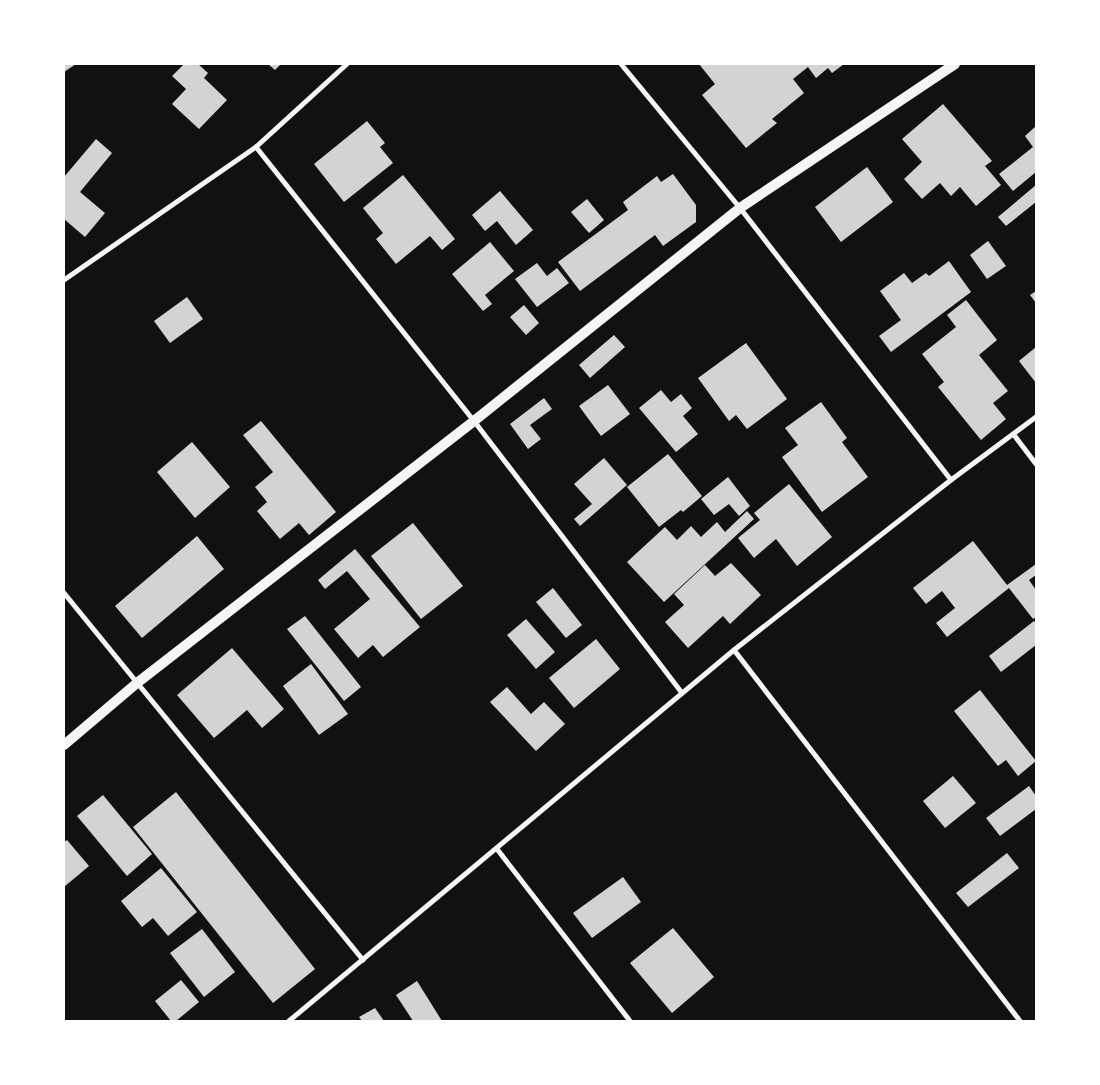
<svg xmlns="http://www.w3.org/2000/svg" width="1100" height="1085" viewBox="0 0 1100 1085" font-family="'DejaVu Sans',sans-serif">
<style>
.building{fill:#d3d3d3}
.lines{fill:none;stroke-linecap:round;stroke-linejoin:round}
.minor{stroke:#f5f5f5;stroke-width:5}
.secondary{stroke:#f5f5f5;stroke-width:10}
</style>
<rect width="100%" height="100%" fill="#111"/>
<g class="building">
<path d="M 64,64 L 76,64 L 64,72 Z"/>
<path d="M 184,64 L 198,64 L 208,73 L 204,78 L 227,100 L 199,129 L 172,104 L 186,89 L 172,76 Z"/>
<path d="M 268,64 L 281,64 L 275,70 Z"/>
<path d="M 699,64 L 844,64 L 832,73 L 828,68 L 816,78 L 808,67 L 793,79 L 804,93 L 772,119 L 777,123 L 746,148 L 702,95 L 715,84 Z"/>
<path d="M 943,104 L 992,161 L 985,166 L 1001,185 L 976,206 L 960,187 L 951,196 L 940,183 L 922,199 L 904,179 L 922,162 L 902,139 Z"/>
<path d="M 367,121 L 385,143 L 380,147 L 393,163 L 344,202 L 314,164 Z"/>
<path d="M 1036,126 L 1036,172 L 1013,191 L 999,174 L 1033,147 L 1025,136 Z"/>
<path d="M 96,139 L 112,153 L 80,192 L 105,213 L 85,237 L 64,219 L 64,177 Z"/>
<path d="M 867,167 L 893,202 L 841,242 L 815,207 Z"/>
<path d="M 673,174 L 696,205 L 696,222 L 663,246 L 655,235 L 580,291 L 558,262 L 628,210 L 623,202 L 657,176 L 661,182 Z"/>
<path d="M 403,175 L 455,239 L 442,250 L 430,236 L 396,264 L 376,239 L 383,233 L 363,208 Z"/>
<path d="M 1036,185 L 1036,202 L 1006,226 L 998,217 Z"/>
<path d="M 500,191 L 533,230 L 516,245 L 497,221 L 485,231 L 472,215 Z"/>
<path d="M 587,199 L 604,220 L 589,233 L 571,212 Z"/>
<path d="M 988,241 L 1006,266 L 987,279 L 970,255 Z"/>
<path d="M 490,242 L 514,271 L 485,295 L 492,304 L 483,311 L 452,274 Z"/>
<path d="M 949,261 L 971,292 L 891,352 L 879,336 L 901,320 L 880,291 L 904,273 L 912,283 L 926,273 L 929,276 Z"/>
<path d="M 537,263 L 547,276 L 557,268 L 569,283 L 537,307 L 515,279 Z"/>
<path d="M 1036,291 L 1036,303 L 1030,295 Z"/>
<path d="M 187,297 L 203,319 L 170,343 L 154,321 Z"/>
<path d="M 966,300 L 997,340 L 979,355 L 1008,391 L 993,403 L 1006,419 L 981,440 L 938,387 L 944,382 L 922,354 L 956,327 L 947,315 Z"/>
<path d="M 524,305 L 539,323 L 526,335 L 510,317 Z"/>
<path d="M 614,335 L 625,347 L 590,378 L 579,365 Z"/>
<path d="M 746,343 L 787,399 L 747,429 L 736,415 L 729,421 L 698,378 Z"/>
<path d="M 1036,347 L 1036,383 L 1019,361 Z"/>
<path d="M 608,385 L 630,414 L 601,436 L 579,406 Z"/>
<path d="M 661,390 L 671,402 L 681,394 L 692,408 L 683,416 L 698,434 L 676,452 L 639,408 Z"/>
<path d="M 544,398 L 552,409 L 530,425 L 541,439 L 528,449 L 510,424 Z"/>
<path d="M 821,402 L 847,438 L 842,442 L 868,477 L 822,512 L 782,457 L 798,445 L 785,428 Z"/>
<path d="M 261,421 L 336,512 L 309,535 L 299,523 L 280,539 L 257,511 L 267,502 L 255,487 L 273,472 L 243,435 Z"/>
<path d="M 192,442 L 230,487 L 195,518 L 157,472 Z"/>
<path d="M 668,454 L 702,496 L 683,512 L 681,510 L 659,527 L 627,487 Z"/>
<path d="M 604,458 L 627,485 L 580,526 L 574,519 L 592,504 L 574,484 Z"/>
<path d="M 728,477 L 750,506 L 739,516 L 729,504 L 714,515 L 701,499 Z"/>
<path d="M 789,484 L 832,537 L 797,566 L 776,539 L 754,558 L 738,538 L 760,520 L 754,513 Z"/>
<path d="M 747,511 L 754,519 L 664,602 L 627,562 L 665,527 L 677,540 L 691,526 L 701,537 L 717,522 L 725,532 Z"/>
<path d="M 413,523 L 463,586 L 421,619 L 371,556 Z"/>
<path d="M 197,536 L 224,569 L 142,638 L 115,606 Z"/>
<path d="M 973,541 L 1007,585 L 1036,564 L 1036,575 L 1029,580 L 1036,590 L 1036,617 L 1033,619 L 1009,588 L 947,637 L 936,623 L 955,608 L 942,591 L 926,604 L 913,588 Z"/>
<path d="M 355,549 L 420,627 L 383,657 L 373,645 L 358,658 L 334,629 L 370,599 L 347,571 L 325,589 L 318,580 Z"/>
<path d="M 731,563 L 761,595 L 730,624 L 723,616 L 688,648 L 665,622 L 684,605 L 674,594 L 705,565 L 715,576 Z"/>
<path d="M 553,588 L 582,625 L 566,638 L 536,602 Z"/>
<path d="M 305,616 L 361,687 L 344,701 L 287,629 Z"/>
<path d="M 526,619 L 555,652 L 536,669 L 507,635 Z"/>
<path d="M 1034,621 L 1036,623 L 1036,645 L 1001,672 L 989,656 Z"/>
<path d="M 596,639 L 620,669 L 574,708 L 549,678 Z"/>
<path d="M 232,648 L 284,709 L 262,728 L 247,710 L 214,738 L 177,695 Z"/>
<path d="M 311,664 L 348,714 L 319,735 L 283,686 Z"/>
<path d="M 507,687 L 531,714 L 544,702 L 565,724 L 536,751 L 490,702 Z"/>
<path d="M 980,690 L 1036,761 L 1018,776 L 1006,760 L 998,766 L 954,711 Z"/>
<path d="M 953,776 L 976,803 L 945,828 L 923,801 Z"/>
<path d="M 1029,786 L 1036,796 L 1036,809 L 1000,836 L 986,818 Z"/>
<path d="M 176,792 L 315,969 L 273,1003 L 133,827 Z"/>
<path d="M 103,795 L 152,854 L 127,876 L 77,816 Z"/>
<path d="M 67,840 L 89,866 L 64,887 L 64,842 Z"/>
<path d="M 1007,853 L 1019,868 L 968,907 L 956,893 Z"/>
<path d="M 161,868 L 197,912 L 168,936 L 153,918 L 142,927 L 121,901 Z"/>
<path d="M 623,877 L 641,902 L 592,938 L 573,913 Z"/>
<path d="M 673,928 L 714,977 L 672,1013 L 630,963 Z"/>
<path d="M 202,929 L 235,972 L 204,997 L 170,953 Z"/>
<path d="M 181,980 L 199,1002 L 176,1021 L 171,1021 L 155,1001 Z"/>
<path d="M 417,981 L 442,1021 L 413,1021 L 396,995 Z"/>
<path d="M 375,1008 L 384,1021 L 362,1021 L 359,1017 Z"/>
</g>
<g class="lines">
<g class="minor">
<path d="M 621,64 L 740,208 L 951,480"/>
<path d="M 256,147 L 474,421 L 682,693"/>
<path d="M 64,280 L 256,147 L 347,64"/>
<path d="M 1014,435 L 1036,464"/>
<path d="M 64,593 L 363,960"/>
<path d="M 734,650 L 1020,1021"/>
<path d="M 497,849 L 630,1021"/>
<path d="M 289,1021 L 734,650 L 951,480 L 1036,417"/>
</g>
<path class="secondary" d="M 64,745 L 137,683 L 474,421 L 740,208 L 955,64"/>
</g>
<rect width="1100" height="1085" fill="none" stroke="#ffffff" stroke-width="130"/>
</svg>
